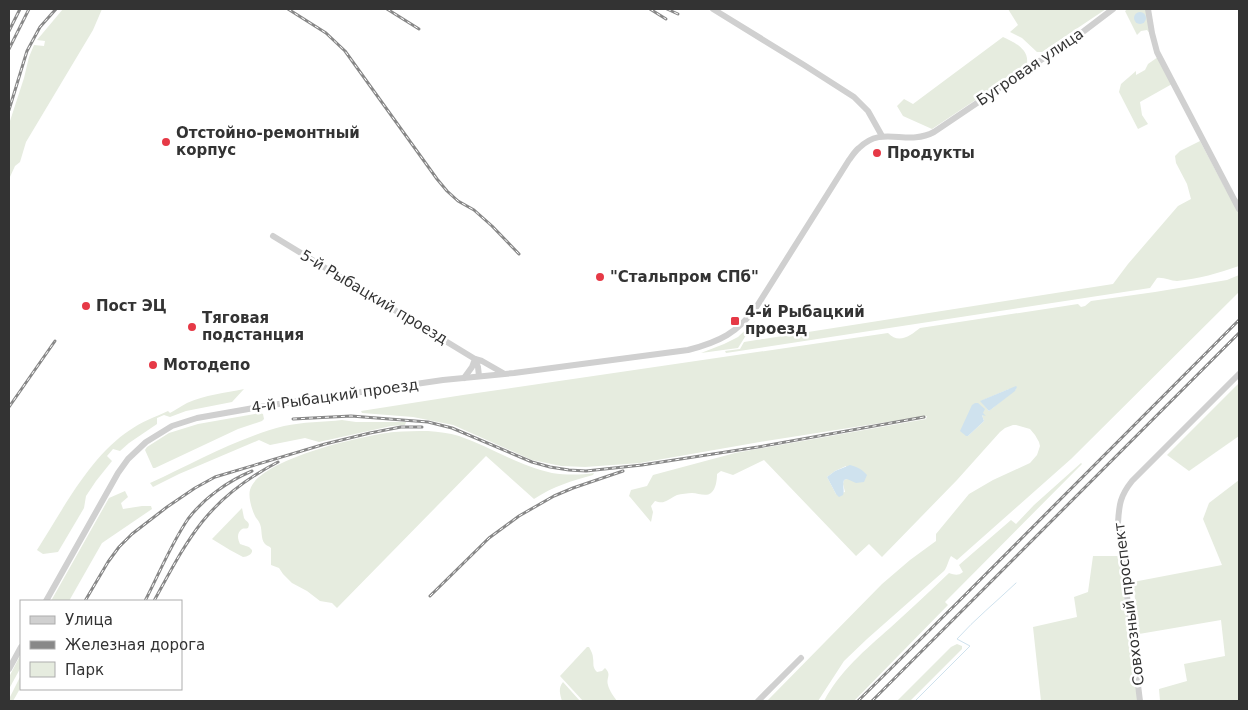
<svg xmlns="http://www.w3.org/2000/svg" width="1248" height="710" viewBox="0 0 1248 710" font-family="'DejaVu Sans',sans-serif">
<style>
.green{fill:#e6ecdf;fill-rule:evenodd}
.water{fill:#cfe2ee}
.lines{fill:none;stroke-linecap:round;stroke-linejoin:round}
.stream{stroke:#cfe2ee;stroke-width:1}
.minor{stroke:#d0d0d0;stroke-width:6}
.rail-casing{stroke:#888;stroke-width:3}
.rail{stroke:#fff;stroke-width:1;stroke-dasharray:4;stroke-linecap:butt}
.poi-dot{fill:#e63946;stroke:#fff;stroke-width:2}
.labels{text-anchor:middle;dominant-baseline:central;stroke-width:5;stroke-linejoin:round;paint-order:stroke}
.street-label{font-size:15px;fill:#333;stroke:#fff}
.poi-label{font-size:15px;font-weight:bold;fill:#333;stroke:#fff;text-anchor:start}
</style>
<rect width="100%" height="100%" fill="#fff"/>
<g class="green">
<path d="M 63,9 L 102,9 L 93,30 L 26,142 L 20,162 L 15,166 L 9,179 L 9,124 L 24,78 L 29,57 L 34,45 L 44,46 L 45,41 L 37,40 Z"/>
<path d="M 1008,9 L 1106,9 L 1042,52 L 1037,52 L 1022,38 L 1010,32 L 1018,25 Z"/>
<path d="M 1128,9 L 1147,9 L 1151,35 L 1147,30 L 1141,31 L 1137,35 L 1125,11 Z"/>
<path d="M 1003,37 C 1014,42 1029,49 1027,63 L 1004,79 L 1001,83 L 932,129 L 903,116 L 897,106 L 904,99 L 913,104 Z"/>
<path d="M 1158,57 L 1172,84 L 1140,102 L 1142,115 L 1148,124 L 1138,129 L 1119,92 L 1121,84 L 1136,71 L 1136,75 L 1145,70 L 1148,64 Z"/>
<path d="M 1200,141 L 1226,190 L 1239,200 L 1239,266 C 1219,273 1198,279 1177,281 C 1170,281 1164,277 1157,278 L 1150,288 L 726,353 L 725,351 L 740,349 L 744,342 L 1113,284 L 1128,264 L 1178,206 L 1191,199 L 1187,184 L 1176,163 L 1175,156 L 1180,151 Z"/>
<path d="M 1239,275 L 1239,292 L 1071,459 L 957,560 L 951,556 C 948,561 947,568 944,571 L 867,639 L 844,661 L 818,701 L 767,701 L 882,584 L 910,560 L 936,541 L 936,534 L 969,494 L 993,480 L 1030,463 L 1037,455 L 1040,446 L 1039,442 L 1035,435 L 1030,429 L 1016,425 L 1013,425 L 1005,428 L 1000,432 L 957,480 L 882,557 L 869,544 L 856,556 L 764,460 L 733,475 L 721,471 L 717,474 C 717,480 716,489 711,493 C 706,497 698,493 692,493 C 688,493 681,494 677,495 C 668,499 665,505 655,501 L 651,506 L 653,512 L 651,522 L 630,497 L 629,496 L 631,490 L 647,486 L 653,475 L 735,453 L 926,419 L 927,416 L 925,416 L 766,441 L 640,463 L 585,467 L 561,466 L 532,460 L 453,425 L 413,417 L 362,413 L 361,411 L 463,395 L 888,333 C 899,345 911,335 920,328 L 1078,304 L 1081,307 L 1085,306 L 1091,301 L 1155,292 L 1227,280 ZM 1009,389 L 1016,389 L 989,411 L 981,401 ZM 983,413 L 982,415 L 984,421 L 983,422 L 968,436 L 962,432 ZM 846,466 L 847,479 L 844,480 L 843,484 L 845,492 L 836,494 L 827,477 L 835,471 Z"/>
<path d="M 755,321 L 738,348 L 701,353 L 724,344 L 738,337 Z"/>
<path d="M 1239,383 L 1239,436 L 1189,471 L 1167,455 Z"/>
<path d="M 244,389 L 232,402 L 186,411 L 170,417 L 164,415 L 157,418 L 157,424 L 129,443 L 120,451 L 113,449 L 107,456 L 112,461 L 96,481 L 86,496 L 84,508 L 58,552 L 43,554 L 37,550 C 62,511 90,456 130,430 C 141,422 155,417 168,411 L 170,413 C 176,410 181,406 187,403 C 205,395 225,393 244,389 Z"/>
<path d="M 260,413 L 263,414 L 264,419 L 262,421 L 238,429 L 155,468 L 153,468 L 145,450 L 147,447 L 169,433 L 198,424 Z"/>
<path d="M 342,420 L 356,422 L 406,422 L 405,425 L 391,426 L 319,442 L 305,438 L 270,445 L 259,440 L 179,474 L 153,487 L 150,483 C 194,463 237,438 284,426 C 302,422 324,422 342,420 Z"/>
<path d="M 428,431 C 439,432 449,433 459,436 C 491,447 519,466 552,473 C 566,475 581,475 594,473 L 593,475 C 571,481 554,486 534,499 L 486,456 L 337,608 L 332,603 L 320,601 L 307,591 L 292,583 L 283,574 L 279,568 L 271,565 L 271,548 C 269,546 267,546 265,544 C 260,539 263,528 259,522 C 257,518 257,520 255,516 C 252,510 248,497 250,490 C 258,459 365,435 394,432 C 406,431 417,431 428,431 Z"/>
<path d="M 1081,463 L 1082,464 L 945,602 L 948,605 L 854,701 L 824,701 C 840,671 865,650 890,628 C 910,610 930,591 949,573 C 955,575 958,576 963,572 L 959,565 L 1011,520 L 1016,524 L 1034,505 Z"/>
<path d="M 1239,480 L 1239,701 L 1160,701 L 1159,689 L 1187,681 L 1184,664 L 1225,656 L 1221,620 L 1139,634 L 1133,582 L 1222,565 L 1203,519 L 1209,503 Z"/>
<path d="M 125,491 L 128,497 L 121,503 L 123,509 L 142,506 L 151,506 L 152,509 L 102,543 L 69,601 L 51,601 L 109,498 Z"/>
<path d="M 242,508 L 244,518 C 246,522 251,522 248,528 C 246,529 244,528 242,529 C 236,533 238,540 240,544 L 249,547 L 252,550 C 253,554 247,557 243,557 L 230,550 L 212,539 Z"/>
<path d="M 1093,556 L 1119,556 L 1138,701 L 1041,701 L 1033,627 L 1077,617 L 1074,597 L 1088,592 Z"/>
<path d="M 957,644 L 962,646 L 962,649 L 910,701 L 897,701 L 951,647 Z"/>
<path d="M 587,647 L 589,647 C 591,651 593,654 593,658 C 594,664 592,667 597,672 L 602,671 L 605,668 C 612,675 606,677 608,685 C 609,690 614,697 617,701 L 583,701 L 560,676 Z"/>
<path d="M 21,654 L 21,667 L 9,689 L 9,677 Z"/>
<path d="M 21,675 L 21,687 L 13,701 L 9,701 L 9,699 Z"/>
<path d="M 563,682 L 580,701 L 562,701 C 560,694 558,688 563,682 Z"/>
</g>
<g class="water">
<circle cx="1140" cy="18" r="6"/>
<path d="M 1016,386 L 1017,387 L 1015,391 L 989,411 L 980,401 Z"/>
<path d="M 975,403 L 978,403 L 985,409 L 983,413 L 986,416 L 982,415 L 984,421 L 983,422 L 968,436 L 966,436 L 960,431 L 972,405 Z"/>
<path d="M 850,465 C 857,467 862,469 867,475 L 864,482 L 856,483 L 847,479 L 844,480 C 842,486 845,490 843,495 L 839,497 L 836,494 L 827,477 L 835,471 Z"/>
</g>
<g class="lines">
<path class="stream" d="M 915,701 L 970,646 L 957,639 C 975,619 996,602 1016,583"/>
<g class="minor">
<path d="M 713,9 L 804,65 L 854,97 L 868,111 L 882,136"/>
<path d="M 1148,9 L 1152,33 L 1157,52 L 1239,209"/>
<path d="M 273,236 L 475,359 L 478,367 L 479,376"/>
<path d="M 464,378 L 472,367 L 475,359 L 482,361 L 503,373"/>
<path d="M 46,601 L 118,473 L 128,459 L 146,442 L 172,426 L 197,418 L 265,406 L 443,380 L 514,373 L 688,350 C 719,342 738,333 757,306 L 849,160 C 852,156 855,151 859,148 C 883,124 906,147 934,132 L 1084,31 L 1113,9"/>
<path d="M 9,669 L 21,647"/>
<path d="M 758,701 L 801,658"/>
<path d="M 1140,701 L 1118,523 C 1119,505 1120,496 1132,481 L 1239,374"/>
</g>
<g class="rail-casing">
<g id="rail">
<path d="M 288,9 L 326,33 L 345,51 L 437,179 L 447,191 L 458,201 L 474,210 L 492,226 L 519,254"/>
<path d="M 387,9 L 419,29"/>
<path d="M 650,9 L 666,19"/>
<path d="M 667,9 L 678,14"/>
<path d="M 9,31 L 20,9"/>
<path d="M 9,49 L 29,9"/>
<path d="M 9,110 L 27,51 L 40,27 L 56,9"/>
<path d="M 9,407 L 55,341"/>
<path d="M 293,419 L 351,416 L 428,422 L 452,428 L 532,462 L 550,467 L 569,470 L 586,471 L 642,465 L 758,447 L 924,417"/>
<path d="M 430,596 L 489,538 L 519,516 L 554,496 L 573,488 L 623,471"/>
<path d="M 85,601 L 108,562 L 119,547 L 132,534 L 167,507 L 195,488 L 215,477 L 325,444 L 370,433 L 401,427 L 422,427"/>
<path d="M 145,601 C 159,574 171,544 188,519 C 204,498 228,481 252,471"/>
<path d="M 154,601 C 169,574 183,546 202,522 C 222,497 249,477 278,462"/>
<path d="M 858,701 L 958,602 L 1239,320"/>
<path d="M 872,701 L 1239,333"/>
</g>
</g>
<use href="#rail" class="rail"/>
</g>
<g class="poi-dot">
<circle cx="166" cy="142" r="5"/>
<circle cx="877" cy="153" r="5"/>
<circle cx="600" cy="277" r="5"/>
<circle cx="86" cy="306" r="5"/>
<rect x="730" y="316" width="10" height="10" rx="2.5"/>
<circle cx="192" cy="327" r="5"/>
<circle cx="153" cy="365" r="5"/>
</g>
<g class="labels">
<g class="street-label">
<text transform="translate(1030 67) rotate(-34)">Бугровая улица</text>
<text transform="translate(374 297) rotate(31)">5-й Рыбацкий проезд</text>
<text transform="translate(335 396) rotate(-8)">4-й Рыбацкий проезд</text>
<text transform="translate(1129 604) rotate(-97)">Совхозный проспект</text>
</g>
<g class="poi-label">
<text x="176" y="133">Отстойно-ремонтный<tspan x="176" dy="17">корпус</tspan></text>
<text x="887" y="153">Продукты</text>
<text x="610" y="277">"Стальпром СПб"</text>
<text x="96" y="306">Пост ЭЦ</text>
<text x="745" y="312">4-й Рыбацкий<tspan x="745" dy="17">проезд</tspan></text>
<text x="202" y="318">Тяговая<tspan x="202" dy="17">подстанция</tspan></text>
<text x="163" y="365">Мотодепо</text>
</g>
</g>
<rect width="1248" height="710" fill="none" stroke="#333333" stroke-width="20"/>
<rect x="20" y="600" width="162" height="90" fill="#ffffff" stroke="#adadad"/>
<rect x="30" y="616" width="25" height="8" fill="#d0d0d0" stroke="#adadad"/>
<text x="65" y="625" font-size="15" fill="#333333">Улица</text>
<rect x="30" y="641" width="25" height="8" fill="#888888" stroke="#adadad"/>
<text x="65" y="650" font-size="15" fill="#333333">Железная дорога</text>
<rect x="30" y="662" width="25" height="15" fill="#e6ecdf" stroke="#adadad"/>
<text x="65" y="675" font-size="15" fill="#333333">Парк</text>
</svg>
